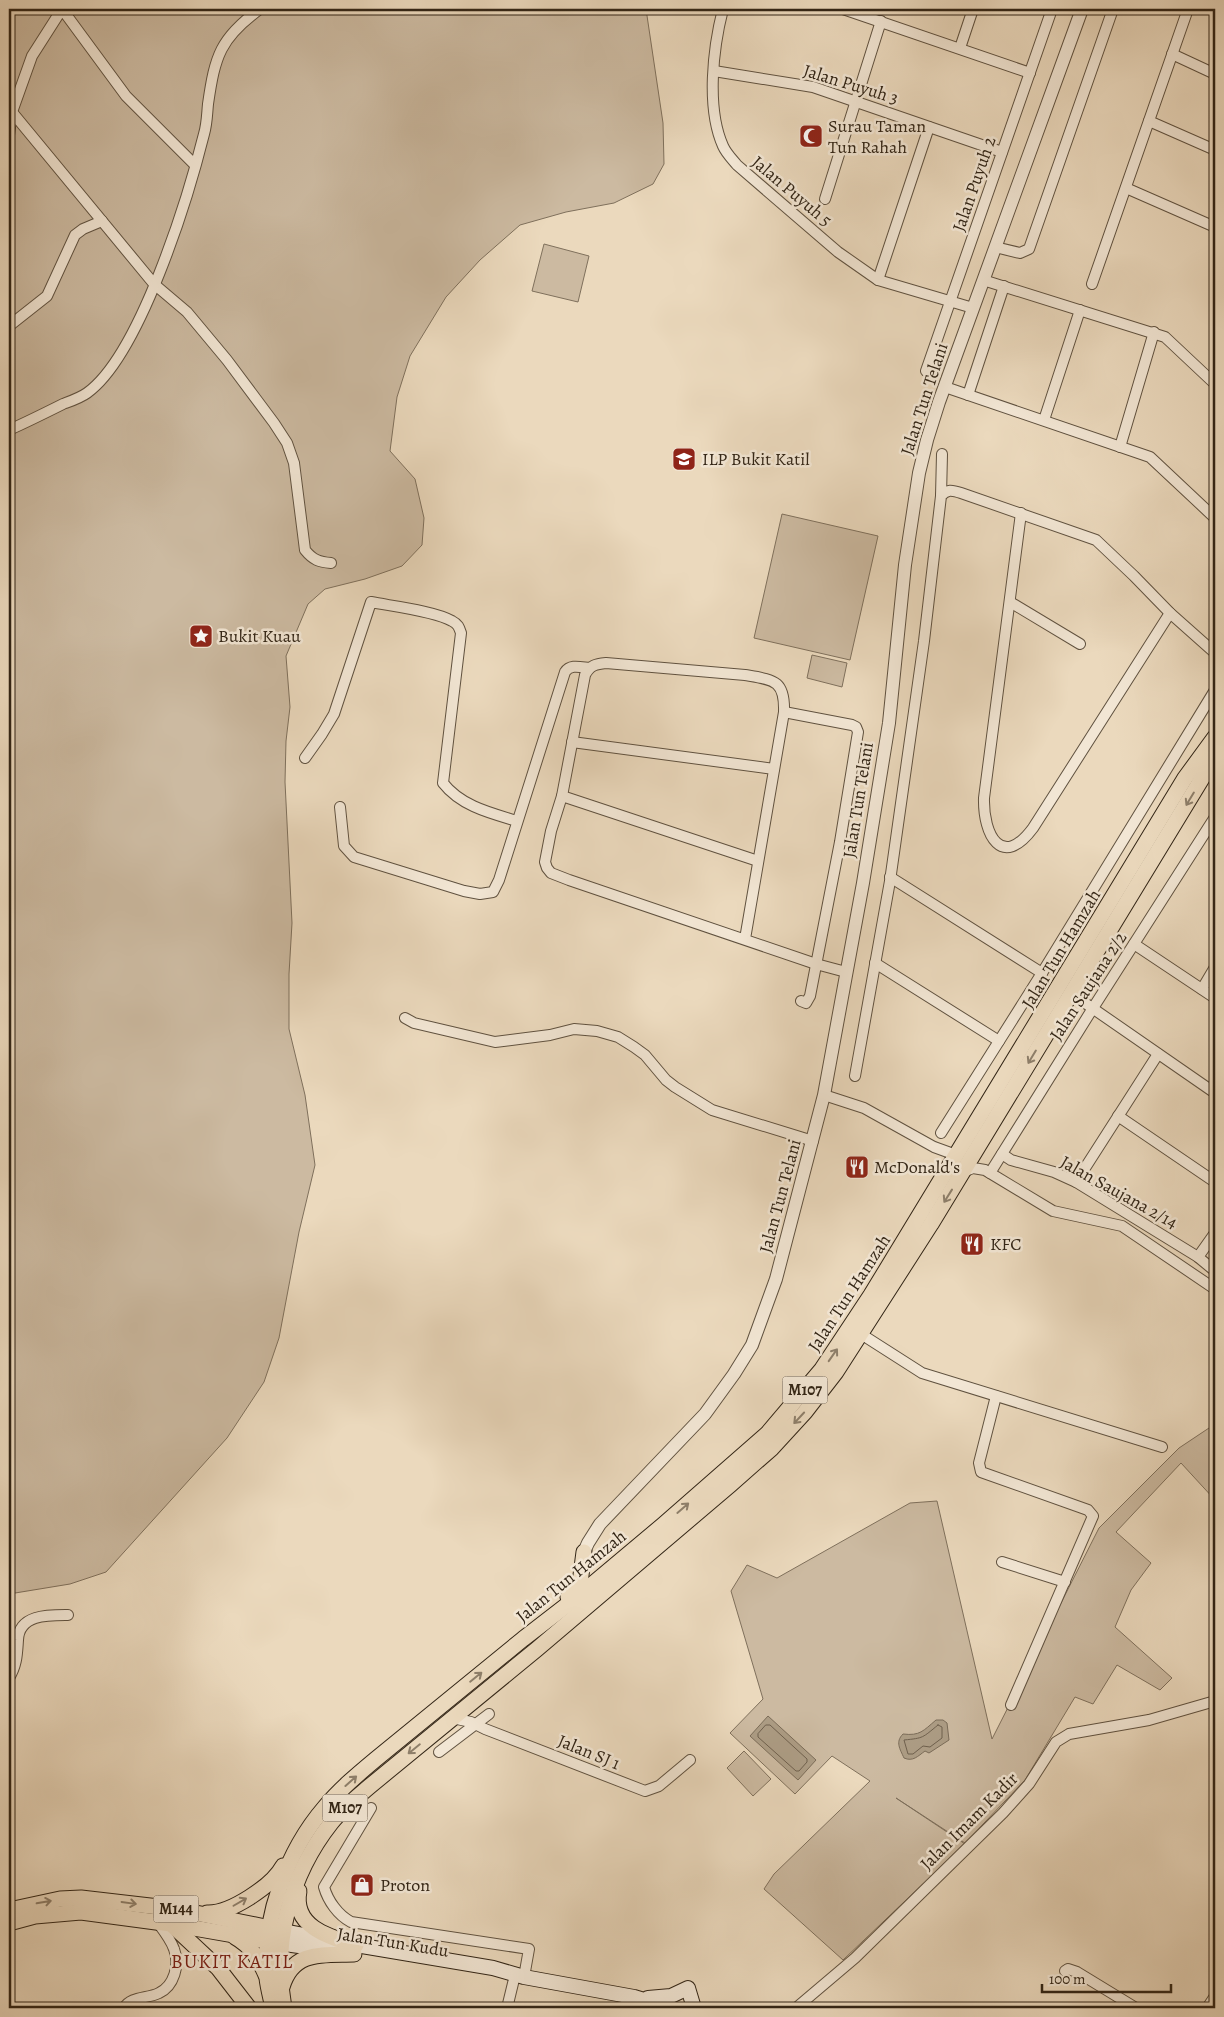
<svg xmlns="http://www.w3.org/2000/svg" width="1224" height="2017" viewBox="0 0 1224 2017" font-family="Alegreya,serif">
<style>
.green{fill:#ccbaa1;stroke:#7f705c}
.water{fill:#ac9c84;stroke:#7b6c58}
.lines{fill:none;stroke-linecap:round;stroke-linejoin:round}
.shore{stroke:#6f604d;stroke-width:1}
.minor-casing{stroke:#605240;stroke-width:12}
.tertiary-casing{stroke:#605240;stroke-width:14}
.secondary-casing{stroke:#322516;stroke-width:16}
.primary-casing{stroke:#322516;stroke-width:17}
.minor{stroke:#f2e6d4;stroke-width:10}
.tertiary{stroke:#f2e6d4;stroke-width:12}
.secondary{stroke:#f2e6d4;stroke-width:14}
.primary{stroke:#ebd9bd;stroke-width:15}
.oneway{stroke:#8e7f6a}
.labels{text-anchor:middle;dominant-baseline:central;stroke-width:5;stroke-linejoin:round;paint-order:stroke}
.shield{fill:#f2e6d4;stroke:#6c5f4f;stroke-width:1}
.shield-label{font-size:16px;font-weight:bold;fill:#322516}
.street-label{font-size:18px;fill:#322516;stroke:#f2e6d4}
.poi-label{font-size:18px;fill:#322516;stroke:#f2e6d4;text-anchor:start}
.quarter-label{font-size:20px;letter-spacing:1px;fill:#7a1f14;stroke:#f2e6d4}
</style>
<rect width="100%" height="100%" fill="#ebd9bd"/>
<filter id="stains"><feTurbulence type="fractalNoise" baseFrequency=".004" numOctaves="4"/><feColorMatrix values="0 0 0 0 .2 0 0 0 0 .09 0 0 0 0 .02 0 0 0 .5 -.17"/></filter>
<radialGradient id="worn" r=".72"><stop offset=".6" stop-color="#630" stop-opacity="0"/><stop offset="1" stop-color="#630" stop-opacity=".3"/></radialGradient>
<g class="green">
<path d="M 9,9 L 646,9 L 663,123 L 664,164 L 653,184 L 614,203 L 566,212 L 520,225 L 480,260 L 446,297 L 410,356 L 397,397 L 390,451 L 415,479 L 424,518 L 422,545 L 402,566 L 365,579 L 325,589 L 308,604 L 286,656 L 290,707 L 286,741 L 285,782 L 292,923 L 289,974 L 289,1029 L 305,1095 L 315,1165 L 299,1232 L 279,1338 L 264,1382 L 227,1438 L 106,1572 L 70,1584 L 9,1594 Z"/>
<path d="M 544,244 L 589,256 L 578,302 L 532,291 Z"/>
<path d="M 782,514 L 878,536 L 850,660 L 754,638 Z"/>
<path d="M 812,655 L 847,663 L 842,687 L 807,678 Z"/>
<path d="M 1215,1424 L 1215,1500 L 1181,1463 L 1116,1532 L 1151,1563 L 1131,1590 L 1115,1627 L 1172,1678 L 1160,1690 L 1117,1665 L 1093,1704 L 1075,1697 L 1025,1780 L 965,1843 L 896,1798 L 965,1844 L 843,1960 L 764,1889 L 774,1874 L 870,1781 L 832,1756 L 795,1794 L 730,1733 L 763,1699 L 731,1591 L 747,1565 L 777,1578 L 910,1503 L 937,1501 L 992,1739 L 1099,1528 L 1179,1448 Z"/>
<path d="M 744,1751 L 771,1779 L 753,1796 L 727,1768 Z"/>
</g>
<g class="water">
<path d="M 768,1716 L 816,1760 L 798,1780 L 750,1736 Z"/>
<path d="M 936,1720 L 943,1720 L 947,1723 L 949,1740 L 929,1753 L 925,1751 C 918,1756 913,1762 904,1758 C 900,1749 895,1742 903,1734 C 920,1736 923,1731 936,1720 Z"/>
</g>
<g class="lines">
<g class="shore">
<path d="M 766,1725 L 770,1725 L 807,1759 L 807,1762 L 799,1771 L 796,1771 L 758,1737 L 758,1734 Z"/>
<path d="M 938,1725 L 942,1727 L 942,1738 L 930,1747 L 923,1746 L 913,1754 L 908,1754 L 904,1740 C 924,1738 922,1738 938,1725 Z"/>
</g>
<g class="minor-casing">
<g id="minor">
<path d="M 723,9 C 713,48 706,108 723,146 C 726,153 732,159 737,165 L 838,252 L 878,280 L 973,308"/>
<path d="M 843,9 L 1030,73"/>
<path d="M 960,48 L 973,9"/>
<path d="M 1172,54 L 1215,74"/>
<path d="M 714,71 L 813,87 L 1002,152"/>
<path d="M 12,112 L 154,284 L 187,312 L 227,360 L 274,423 L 287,443 L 294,463 L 305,550 C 313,560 319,562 331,563"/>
<path d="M 1149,121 L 1215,150"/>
<path d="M 9,135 L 12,112 L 32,56 L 62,9 L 126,96 L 194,164"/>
<path d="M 1126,188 L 1215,227"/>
<path d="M 825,199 L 881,21"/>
<path d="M 995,247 L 1020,253 L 1029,249 L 1113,9"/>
<path d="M 878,280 L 929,127"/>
<path d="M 983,280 L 1165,337 L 1215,384"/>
<path d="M 1092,284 L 1188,9"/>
<path d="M 9,326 L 47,296 L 75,235 L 83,229 L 102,221"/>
<path d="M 926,371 L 1052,9"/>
<path d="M 945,387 L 1150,457 L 1215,518"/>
<path d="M 968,395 L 1004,286"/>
<path d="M 1044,420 L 1080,310"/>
<path d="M 9,430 C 27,422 45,413 63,404 C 71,401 80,398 87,393 C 140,355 188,198 204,134 C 207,124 207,114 208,104 C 215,56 220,38 260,9"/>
<path d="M 1120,447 L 1154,332"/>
<path d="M 941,496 L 942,454"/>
<path d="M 1021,513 L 984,798 C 983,835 1002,870 1033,828 L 1170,613"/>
<path d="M 1010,602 L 1080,644"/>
<path d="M 784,712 L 852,725 L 856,727 L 858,732 L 840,842 L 810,996 L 806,1003 L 801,1001"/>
<path d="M 572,742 L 774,769"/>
<path d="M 305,758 L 322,734 L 334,714 L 371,602 C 391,606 435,611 452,621 C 458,624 459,627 461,633 L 443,783 C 461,806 490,813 517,821"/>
<path d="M 562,796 L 758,861"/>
<path d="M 340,807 L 344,846 L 354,857 L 464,891 L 480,894 L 493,892 L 499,880 L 565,672 C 570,664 580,667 589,668"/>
<path d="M 890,877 L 1042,973"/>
<path d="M 745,939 L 784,712 C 785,680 774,680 745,675 L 606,663 C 596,664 590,665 585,675 L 562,796 L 551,831 L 545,862 L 547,868 L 551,873 L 569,880 L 816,964 L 846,972"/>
<path d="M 1134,944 L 1215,998"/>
<path d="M 875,963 L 999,1041"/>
<path d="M 1080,979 L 1081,992 L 1085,1003 L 1215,1093"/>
<path d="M 1202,989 L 1215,967"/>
<path d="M 405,1018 L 414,1023 L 495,1042 L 550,1035 L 574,1029 L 597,1031 L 618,1037 L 634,1047 L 645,1055 L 666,1080 L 675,1087 L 712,1110 L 813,1141"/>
<path d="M 855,1076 L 890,881 L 924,641 L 941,496 C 947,489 952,490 961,493 L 1096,540 L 1134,576 L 1170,613 L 1215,653"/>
<path d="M 824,1095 L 864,1108 L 934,1147 L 956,1155"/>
<path d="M 1118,1116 L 1215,1182"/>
<path d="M 941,1133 L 1042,973 L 1215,690"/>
<path d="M 1002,1154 L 1011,1160 L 1054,1172 L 1076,1182 L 1198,1257 L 1215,1271"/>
<path d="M 963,1172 L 973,1168 L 985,1170 L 1053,1211 L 1122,1226 L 1215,1289"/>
<path d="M 990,1173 L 1093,1008 L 1215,817"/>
<path d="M 1076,1182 L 1158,1054"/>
<path d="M 1198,1257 L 1215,1233"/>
<path d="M 861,1334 L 922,1373 L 1162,1447"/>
<path d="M 996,1396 L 979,1463 L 981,1472 L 1088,1510 L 1093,1516 L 1011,1705"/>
<path d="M 1002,1562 L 1065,1582"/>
<path d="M 9,1678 C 17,1665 17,1654 18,1640 C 19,1614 49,1615 68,1615"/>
<path d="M 452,1718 L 471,1722 L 485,1729 L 645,1791 L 659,1786 L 690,1760"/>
<path d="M 439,1752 L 489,1714"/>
<path d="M 371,1808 L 324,1887 C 328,1901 338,1915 351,1922 L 529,1949 L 524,1977"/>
<path d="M 1065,1971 L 1068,1969 L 1077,1972 L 1136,2008"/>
<path d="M 124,2008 C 131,1996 147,1999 159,1993 C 174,1986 180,1965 174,1949 C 171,1940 164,1931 158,1923"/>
<path d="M 507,2008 L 515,1975"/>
<path d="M 796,2008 L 855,1958 L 1003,1813 L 1029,1784 L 1056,1742 L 1069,1734 L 1149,1720 L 1215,1701"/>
<path d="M 1207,2008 L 1215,1996"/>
</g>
</g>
<g class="tertiary-casing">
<path id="tertiary" d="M 584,1552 L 588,1543 L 600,1524 L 705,1414 L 734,1374 L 752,1345 L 776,1279 L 824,1095 L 863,883 L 889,723 L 905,565 L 919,473 L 927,440 L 939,402 L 1082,9"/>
</g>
<g class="secondary-casing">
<g id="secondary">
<path d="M 273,1929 L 356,1945 L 493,1968 L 524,1977 L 634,1997 L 670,2008"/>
<path d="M 271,1942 L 334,1951"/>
<path d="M 648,1998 L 671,1996 L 688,1988 L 694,2008"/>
</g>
</g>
<g class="primary-casing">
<g id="primary">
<path d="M 568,1597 L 580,1583 L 584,1552"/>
<path d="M 299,1891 C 292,1927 329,1937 356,1945"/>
<path d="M 9,1910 L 60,1899 L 81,1898 L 176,1909 L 270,1928"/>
<path d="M 207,1913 C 230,1914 272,1886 283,1866"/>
<path d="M 9,1923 L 35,1916 L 81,1912 L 171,1924 L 268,1941"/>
<path d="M 171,1924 L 218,1968 L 249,2008"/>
<path d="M 235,1937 C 251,1946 259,1959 266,1975"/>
<path d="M 282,1987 C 293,1950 322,1955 354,1954"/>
<path d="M 273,2008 C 271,1998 268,1988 267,1978 C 262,1919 287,1851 325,1807 C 340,1789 358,1774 376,1759 L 523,1639 L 576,1598 L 663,1525 L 767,1434 L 822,1369 L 871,1295 L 1185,778 L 1215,737"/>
<path d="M 284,2008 C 272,1943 290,1875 331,1823 C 342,1809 356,1798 370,1786 L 537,1649 L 730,1485 L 772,1448 L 805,1412 L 836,1372 L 931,1224 L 1215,757"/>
</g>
</g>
<use href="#minor" class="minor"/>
<use href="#tertiary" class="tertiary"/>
<use href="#secondary" class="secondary"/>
<use href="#primary" class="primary"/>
</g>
<defs><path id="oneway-shaft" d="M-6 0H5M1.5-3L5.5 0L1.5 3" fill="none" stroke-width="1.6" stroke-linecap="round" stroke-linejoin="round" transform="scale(1.25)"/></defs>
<g class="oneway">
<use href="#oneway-shaft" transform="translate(1190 799) rotate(121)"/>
<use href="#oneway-shaft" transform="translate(1032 1057) rotate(121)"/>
<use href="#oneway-shaft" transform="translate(948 1196) rotate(122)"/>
<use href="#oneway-shaft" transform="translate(833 1355) rotate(-55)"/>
<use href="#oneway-shaft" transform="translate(799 1418) rotate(133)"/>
<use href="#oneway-shaft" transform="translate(683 1508) rotate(-41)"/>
<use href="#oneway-shaft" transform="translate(476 1677) rotate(-39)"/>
<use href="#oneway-shaft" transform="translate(414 1749) rotate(141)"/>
<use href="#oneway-shaft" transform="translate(351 1781) rotate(-42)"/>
<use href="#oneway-shaft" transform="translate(44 1902) rotate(-10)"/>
<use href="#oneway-shaft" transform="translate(240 1902) rotate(-30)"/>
<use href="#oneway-shaft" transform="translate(129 1903) rotate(8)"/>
</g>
<defs>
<g id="mosque-square" transform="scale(1.25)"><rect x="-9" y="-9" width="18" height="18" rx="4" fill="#8f2418" stroke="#f2e6d4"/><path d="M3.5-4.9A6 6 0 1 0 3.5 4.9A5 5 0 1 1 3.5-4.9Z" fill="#fff"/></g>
<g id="university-square" transform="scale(1.25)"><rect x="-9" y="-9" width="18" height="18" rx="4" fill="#8f2418" stroke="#f2e6d4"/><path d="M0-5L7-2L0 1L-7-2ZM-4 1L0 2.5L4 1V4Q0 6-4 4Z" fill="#fff"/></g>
<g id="sight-square" transform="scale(1.25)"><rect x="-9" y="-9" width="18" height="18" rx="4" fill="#8f2418" stroke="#f2e6d4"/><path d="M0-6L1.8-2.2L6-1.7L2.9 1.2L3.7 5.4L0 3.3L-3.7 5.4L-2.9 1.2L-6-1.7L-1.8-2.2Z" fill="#fff"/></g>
<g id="restaurant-square" transform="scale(1.25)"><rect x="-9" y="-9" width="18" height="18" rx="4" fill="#8f2418" stroke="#f2e6d4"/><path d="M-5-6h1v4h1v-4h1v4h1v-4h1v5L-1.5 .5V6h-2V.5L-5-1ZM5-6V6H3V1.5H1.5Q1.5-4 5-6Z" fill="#fff"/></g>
<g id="shop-square" transform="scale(1.25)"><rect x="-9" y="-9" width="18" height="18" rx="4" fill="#8f2418" stroke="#f2e6d4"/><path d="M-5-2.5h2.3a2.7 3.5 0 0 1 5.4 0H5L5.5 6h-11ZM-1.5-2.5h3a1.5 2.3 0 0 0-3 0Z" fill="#fff"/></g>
</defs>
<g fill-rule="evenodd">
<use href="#mosque-square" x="811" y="136"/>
<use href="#university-square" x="684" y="459"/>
<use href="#sight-square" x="201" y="636"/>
<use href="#restaurant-square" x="857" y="1167"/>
<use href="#restaurant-square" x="972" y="1244"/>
<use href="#shop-square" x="362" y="1885"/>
</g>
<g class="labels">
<g class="shield">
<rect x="782.5" y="1376.5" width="45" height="27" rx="4"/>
<rect x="322.5" y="1794.5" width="45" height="27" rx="4"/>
<rect x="153.5" y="1895.5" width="45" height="27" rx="4"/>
</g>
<g class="shield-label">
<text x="805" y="1390">M107</text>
<text x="345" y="1808">M107</text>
<text x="176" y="1909">M144</text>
</g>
<g class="street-label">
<text transform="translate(851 84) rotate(17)">Jalan Puyuh 3</text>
<text transform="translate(974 184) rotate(-71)">Jalan Puyuh 2</text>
<text transform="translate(792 191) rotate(40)">Jalan Puyuh 5</text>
<text transform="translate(924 399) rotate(-72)">Jalan Tun Telani</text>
<text transform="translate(858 800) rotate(-81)">Jalan Tun Telani</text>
<text transform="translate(1061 949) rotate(-59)">Jalan Tun Hamzah</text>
<text transform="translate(1088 986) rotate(-57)">Jalan Saujana 2/2</text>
<text transform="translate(1119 1192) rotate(29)">Jalan Saujana 2/14</text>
<text transform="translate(780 1196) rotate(-75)">Jalan Tun Telani</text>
<text transform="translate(849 1293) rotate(-57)">Jalan Tun Hamzah</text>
<text transform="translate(571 1576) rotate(-39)">Jalan Tun Hamzah</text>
<text transform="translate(589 1752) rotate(22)">Jalan SJ 1</text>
<text transform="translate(969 1821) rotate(-45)">Jalan Imam Kadir</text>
<text transform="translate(393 1942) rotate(9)">Jalan Tun Kudu</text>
</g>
<g class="poi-label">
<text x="828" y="126">Surau Taman<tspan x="828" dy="21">Tun Rahah</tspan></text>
<text x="702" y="459">ILP Bukit Katil</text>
<text x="218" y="636">Bukit Kuau</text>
<text x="874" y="1167">McDonald's</text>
<text x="990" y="1244">KFC</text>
<text x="380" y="1885">Proton</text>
</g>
<g class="quarter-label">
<text x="232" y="1961">BUKIT KATIL</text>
</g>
</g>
<rect width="1224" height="2017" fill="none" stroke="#ebd9bd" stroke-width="30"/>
<rect x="10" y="10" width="1204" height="1997" fill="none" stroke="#322516" stroke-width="2.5"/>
<rect x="15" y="15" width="1194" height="1987" fill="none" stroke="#322516"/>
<path d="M1042 1984v8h129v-8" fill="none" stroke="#322516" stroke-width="2.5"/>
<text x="1049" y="1984" font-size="15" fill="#322516" stroke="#f2e6d4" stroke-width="4" paint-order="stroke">100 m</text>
<rect width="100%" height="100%" filter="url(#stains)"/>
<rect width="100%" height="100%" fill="url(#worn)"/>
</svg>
